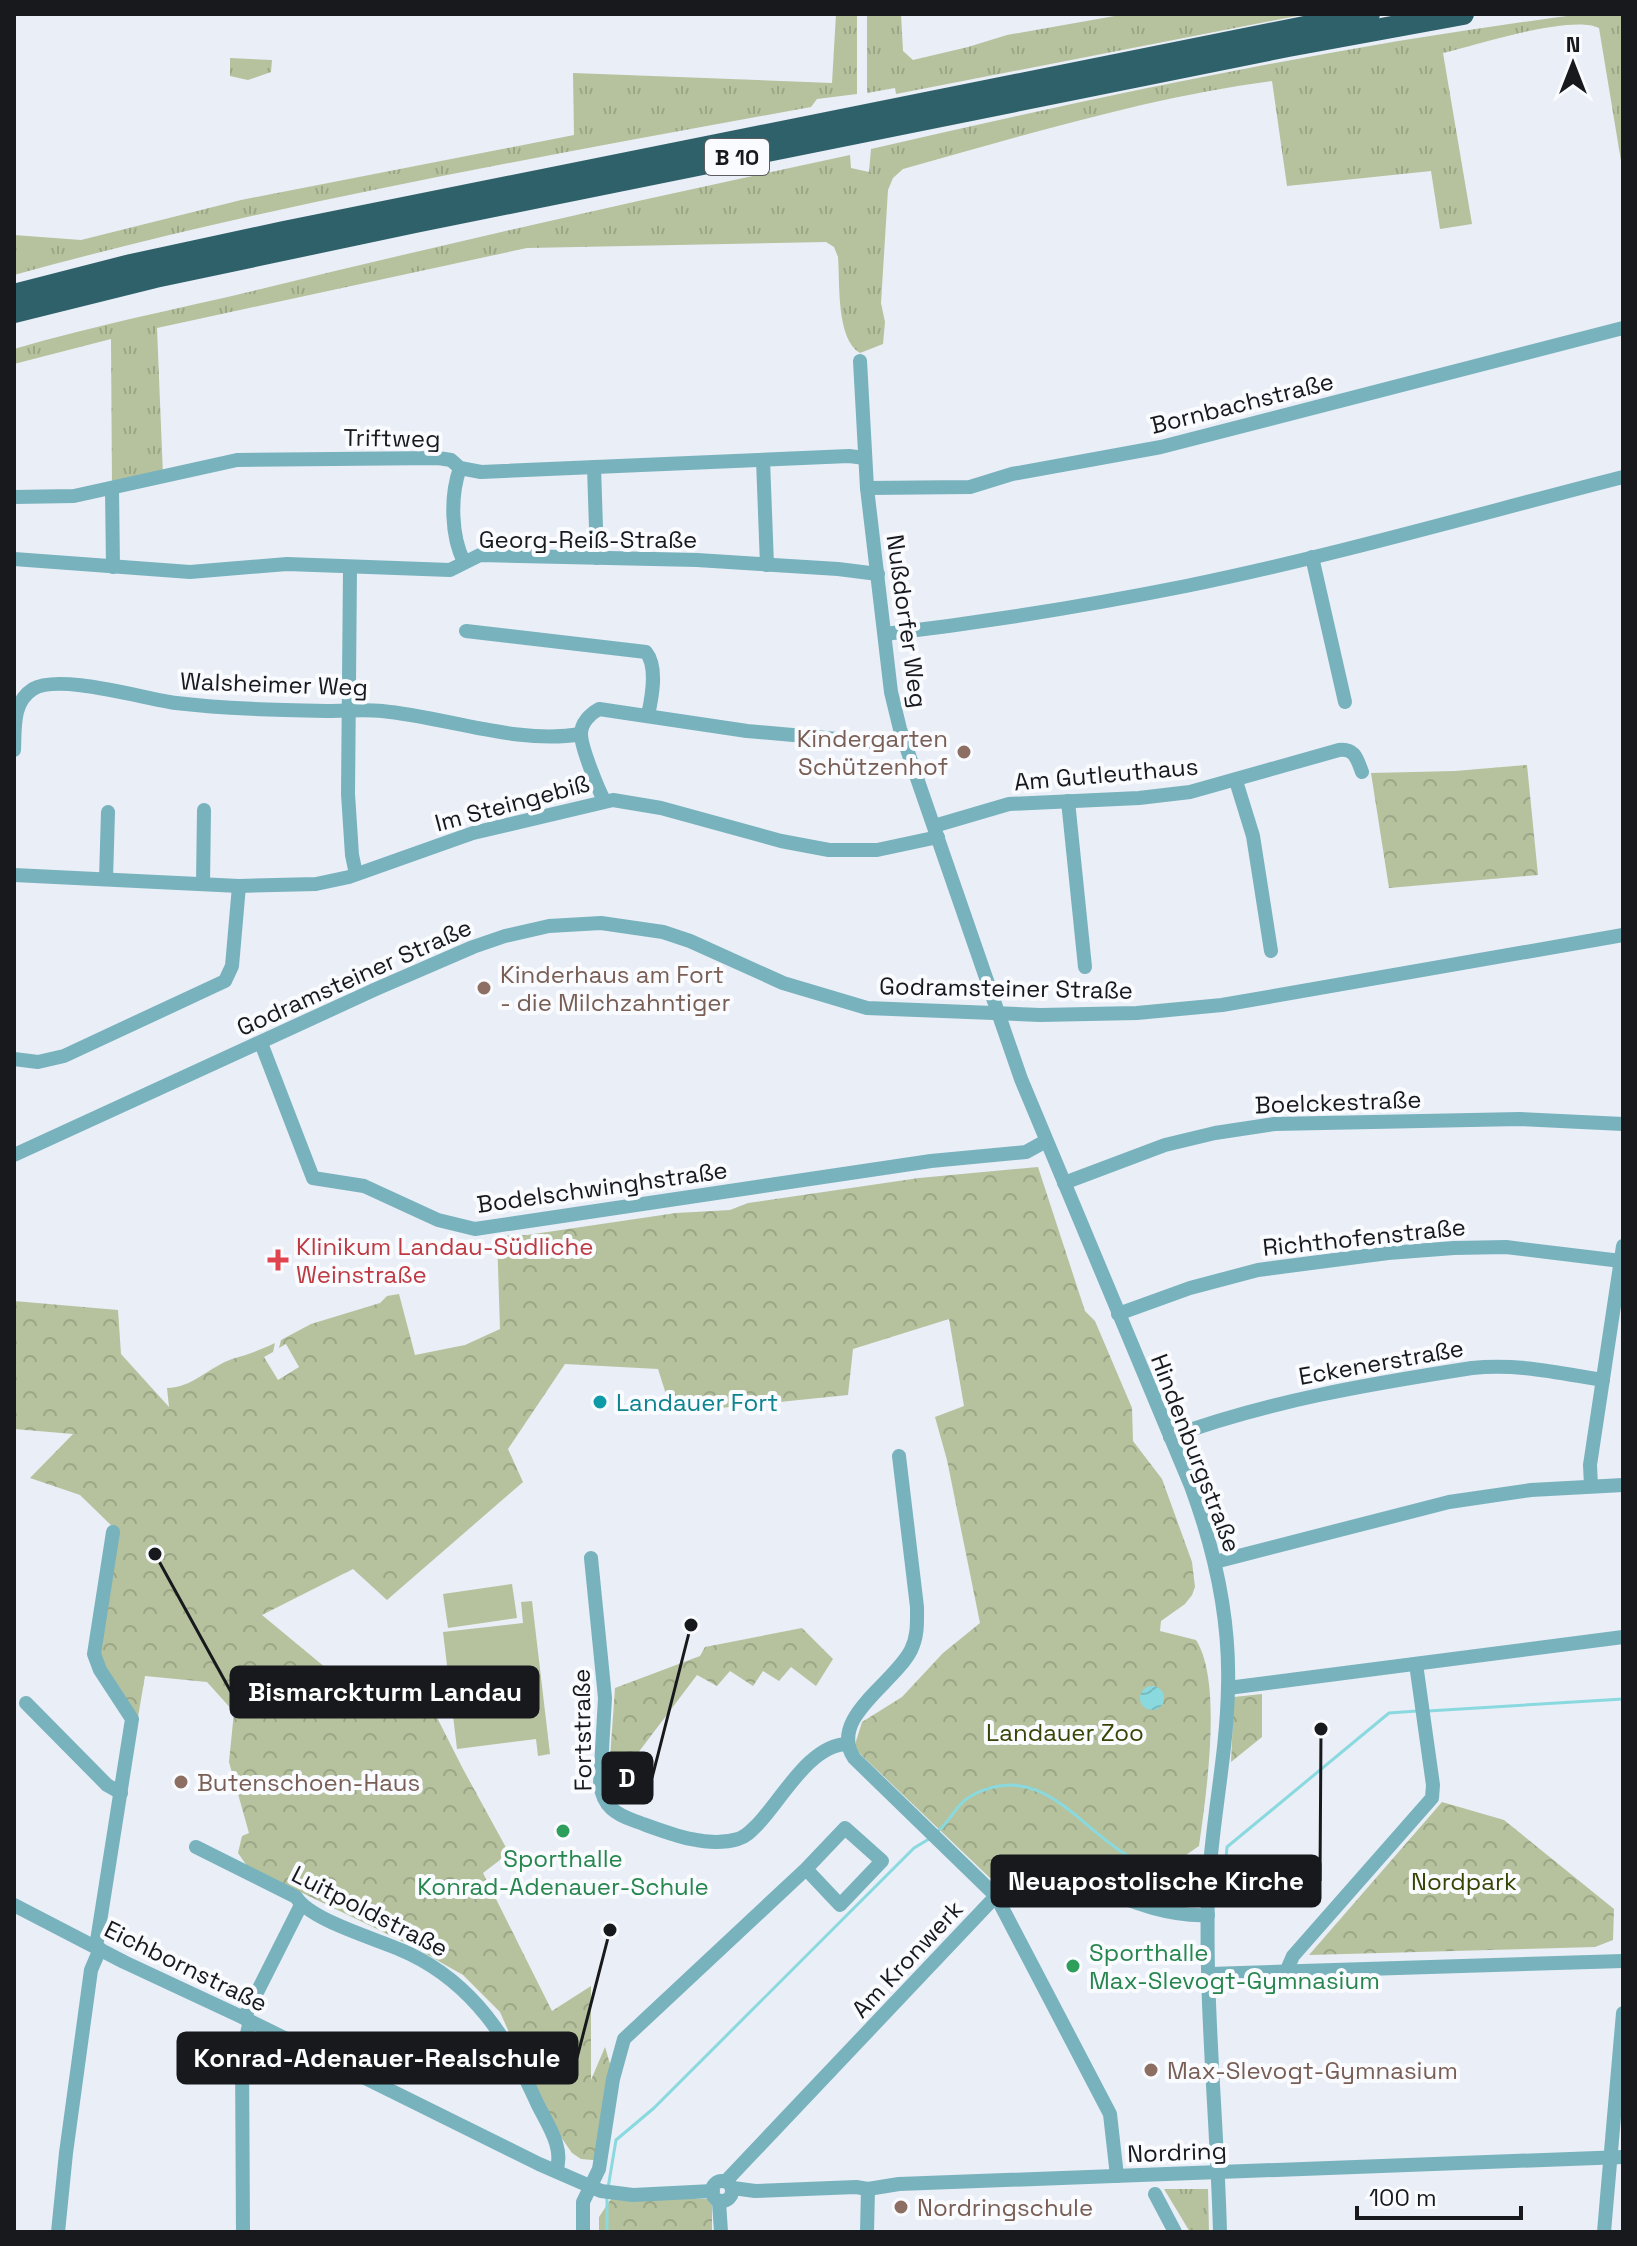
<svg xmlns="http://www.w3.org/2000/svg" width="1637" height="2246" viewBox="0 0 1637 2246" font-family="'Space Grotesk',sans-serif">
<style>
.grass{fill:url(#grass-tufts)}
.forest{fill:url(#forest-crowns)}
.pitch{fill:#b5c29d}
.water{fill:url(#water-waves)}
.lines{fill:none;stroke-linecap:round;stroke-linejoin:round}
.stream{stroke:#89d9df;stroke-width:3}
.minor{stroke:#78b2bd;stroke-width:14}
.highway{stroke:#2f616a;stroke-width:22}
.education-dot{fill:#8d6e63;stroke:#f9fbff;stroke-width:3}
.health-dot{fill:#e0444e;stroke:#f9fbff;stroke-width:3}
.culture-dot{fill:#0f9aa8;stroke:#f9fbff;stroke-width:3}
.leisure-dot{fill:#2e9e5b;stroke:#f9fbff;stroke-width:3}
.labels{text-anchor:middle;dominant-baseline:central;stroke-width:8;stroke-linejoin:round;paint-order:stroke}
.shield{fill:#f9fbff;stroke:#5b5d61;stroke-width:2}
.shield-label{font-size:22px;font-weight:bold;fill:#17191d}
.street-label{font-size:24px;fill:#17191d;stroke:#f9fbff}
.education-label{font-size:24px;fill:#785e54;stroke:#f9fbff;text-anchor:start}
.health-label{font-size:24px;fill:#be3a42;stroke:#f9fbff;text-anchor:start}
.culture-label{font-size:24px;fill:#0d838f;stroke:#f9fbff;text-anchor:start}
.park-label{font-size:24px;fill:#364504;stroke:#f9fbff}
.leisure-label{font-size:24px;fill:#27864d;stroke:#f9fbff}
.leader{fill:none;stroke:#17191d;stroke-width:3}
.callout-dot{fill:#17191d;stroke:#f9fbff;stroke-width:3}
.callout{fill:#17191d;stroke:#17191d;stroke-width:3}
.callout-label{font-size:26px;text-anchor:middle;font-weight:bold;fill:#fff}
</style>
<defs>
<pattern id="grass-tufts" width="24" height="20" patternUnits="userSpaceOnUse" patternTransform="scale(2)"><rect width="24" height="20" fill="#b5c29d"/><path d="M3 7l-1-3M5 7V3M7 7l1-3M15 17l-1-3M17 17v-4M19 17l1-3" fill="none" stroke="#9ba687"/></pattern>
<pattern id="forest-crowns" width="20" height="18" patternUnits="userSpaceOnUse" patternTransform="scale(2)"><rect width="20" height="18" fill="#b5c29d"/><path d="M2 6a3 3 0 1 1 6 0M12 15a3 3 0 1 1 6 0" fill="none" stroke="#9ba687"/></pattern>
<pattern id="water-waves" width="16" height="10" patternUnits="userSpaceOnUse" patternTransform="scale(2)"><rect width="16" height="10" fill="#89d9df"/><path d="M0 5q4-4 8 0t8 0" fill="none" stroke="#76babf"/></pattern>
</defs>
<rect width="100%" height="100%" fill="#e9eef7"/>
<g class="grass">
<path d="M 836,14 L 857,14 L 857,94 L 817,99 L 811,107 C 544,156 275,203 14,275 L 14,235 L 81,240 L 241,200 L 574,135 L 573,73 L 832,83 Z"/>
<path d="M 867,14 L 901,14 L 903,51 L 913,60 L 968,47 L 1007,35 L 1126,14 L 1307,14 L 896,94 L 895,88 L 867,93 Z"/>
<path d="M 1583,14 L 1621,14 L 1623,173 L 1599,28 C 1572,14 1476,45 1443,53 L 1472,224 L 1440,229 L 1431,171 L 1287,186 L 1272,81 C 1145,98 1026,135 903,169 L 893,178 L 888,190 L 881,303 L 885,322 L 883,344 L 860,353 C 836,339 840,283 838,257 L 834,247 L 826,242 L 527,248 L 157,328 L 163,476 L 112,488 L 111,339 L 14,364 L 14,349 C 95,325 178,309 261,289 C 457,241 653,197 850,155 L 851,168 L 869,172 L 871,149 C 1104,95 1346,44 1583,14 Z"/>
<path d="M 230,58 L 272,60 L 271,72 L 248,80 L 230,76 Z"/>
<path d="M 1164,2189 L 1208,2189 L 1209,2232 L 1190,2232 Z"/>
</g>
<g class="forest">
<path d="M 1527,765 L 1538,875 L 1389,888 L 1371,773 L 1455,771 Z"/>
<path d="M 1038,1167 L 1085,1311 L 1095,1321 L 1132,1408 L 1133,1441 L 1162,1479 L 1192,1562 L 1195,1587 L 1192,1595 L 1185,1604 L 1161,1621 L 1160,1631 L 1196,1640 C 1223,1682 1206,1796 1199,1846 L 1186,1855 L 1196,1866 L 1194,1907 L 1159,1901 L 1069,1872 L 1035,1868 L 999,1878 L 990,1878 L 854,1748 L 862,1722 L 902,1697 L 943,1653 L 980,1623 L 947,1460 L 935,1417 L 964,1406 L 949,1319 L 853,1349 L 848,1395 L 672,1413 L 658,1369 L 565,1364 L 508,1449 L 523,1482 L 387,1600 L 353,1569 L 262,1615 L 367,1702 L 420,1684 L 463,1769 L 509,1853 L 483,1873 L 552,2011 L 591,1986 L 591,2080 L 605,2047 L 616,2084 L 603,2161 L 581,2159 L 572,2153 L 545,2114 L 500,2012 L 463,1975 L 412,1946 L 247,1866 L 238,1853 L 242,1836 L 249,1833 L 229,1762 L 234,1712 L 207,1682 L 145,1676 L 138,1717 L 98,1663 L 117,1531 L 80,1495 L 30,1478 L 73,1434 L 14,1429 L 14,1301 L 118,1310 L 121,1354 L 169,1407 L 167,1388 C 192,1388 209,1367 232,1359 C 249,1354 258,1351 275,1343 L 273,1352 L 264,1357 L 278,1380 L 299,1367 L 286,1344 L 279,1348 L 281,1340 L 311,1324 L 380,1303 L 387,1296 L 399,1294 L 415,1355 L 465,1345 L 500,1329 L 497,1236 L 527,1235 L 676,1213 L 730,1210 L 748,1203 L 919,1178 Z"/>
<path d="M 802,1628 L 833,1659 L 816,1686 L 791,1667 L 779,1681 L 763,1671 L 753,1686 L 730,1671 L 717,1686 L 697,1675 L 622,1774 L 610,1758 L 615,1688 L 700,1656 L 705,1647 Z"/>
<path d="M 1262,1694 L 1262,1737 L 1231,1762 L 1234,1697 Z"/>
<path d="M 1442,1802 L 1504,1820 L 1614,1909 L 1613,1940 L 1595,1947 L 1309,1955 Z"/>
<path d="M 611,2199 L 712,2199 L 712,2232 L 599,2232 L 599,2217 Z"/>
</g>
<g class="pitch">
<path d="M 512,1584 L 517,1618 L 448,1628 L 443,1594 Z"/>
<path d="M 532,1601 L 550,1754 L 538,1756 L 536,1739 L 457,1749 L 443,1632 L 523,1623 L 521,1602 Z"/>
</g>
<circle class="water" cx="1152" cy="1698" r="12"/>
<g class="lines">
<g class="stream">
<path d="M 1428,1711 L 1623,1699"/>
<path d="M 938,1831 C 951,1821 955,1805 971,1796 C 1042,1757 1081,1832 1135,1860 C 1152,1869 1187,1879 1206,1881"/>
<path d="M 1213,1882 L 1224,1883 L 1227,1847 L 1389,1713 L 1417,1711"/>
<path d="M 608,2188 L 616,2140 L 654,2108 L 914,1848 L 929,1839"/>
<path d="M 607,2232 L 607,2196"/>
</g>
<g class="minor">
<path d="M 860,361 L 867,488 L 891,692 L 900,729 L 1021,1079 L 1191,1486 C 1215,1551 1230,1618 1228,1687 C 1227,1756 1211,1824 1208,1893 C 1205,2005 1217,2119 1220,2232"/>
<path d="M 763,460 L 767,565"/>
<path d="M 594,467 L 597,558"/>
<path d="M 460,468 C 450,496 451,536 464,562"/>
<path d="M 112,488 L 113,567"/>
<path d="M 867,488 L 970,487 L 1012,474 L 1161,447 L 1623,328"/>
<path d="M 14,497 L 74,496 L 237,460 L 438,458 L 451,460 L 460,468 L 481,472 L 849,456 L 865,458"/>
<path d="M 1312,557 L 1345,702"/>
<path d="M 14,559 L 190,572 L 287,564 L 450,570 L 480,555 L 697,560 L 838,569 L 878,574"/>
<path d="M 350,568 L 348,794 L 352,855 L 356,874"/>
<path d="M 466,631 L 646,652 C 658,667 652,697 648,715"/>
<path d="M 885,634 C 986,622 1086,606 1186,586 C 1333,556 1478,514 1623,477"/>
<path d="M 14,750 C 15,729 12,702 33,689 C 59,673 145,699 176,703 C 226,709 278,710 328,711 C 346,711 364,709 382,711 C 446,717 518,745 581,734"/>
<path d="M 1236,781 L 1253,836 L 1271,951"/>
<path d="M 604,800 C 598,789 581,747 581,734 C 581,723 590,714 599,709 L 747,731 L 883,743 L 904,742"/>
<path d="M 1068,801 L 1085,967"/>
<path d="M 934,826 L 1009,804 L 1139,798 L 1190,792 L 1339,750 C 1355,748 1357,759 1362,772"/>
<path d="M 14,875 L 239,886 L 316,884 L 349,877 L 473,833 L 613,800 L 661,808 L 781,841 L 829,850 L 877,850 L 938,837"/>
<path d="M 106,879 L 108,812"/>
<path d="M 203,884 L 204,810"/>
<path d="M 261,1043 L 313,1178 L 364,1186 L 438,1220 L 475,1229 L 931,1161 L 1026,1152 L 1046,1141"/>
<path d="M 14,1059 L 38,1062 L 64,1056 L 225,981 L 232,966 L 239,886"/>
<path d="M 14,1155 L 376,989 L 473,947 L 505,936 L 549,926 L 601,923 L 663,932 L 690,941 L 783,983 L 867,1008 L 1040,1015 L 1137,1013 L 1222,1005 L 1623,935"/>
<path d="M 1064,1183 L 1165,1145 L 1215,1133 L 1274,1124 L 1520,1119 L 1623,1124"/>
<path d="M 1118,1314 L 1190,1288 L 1258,1270 L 1388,1253 L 1454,1248 L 1506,1247 L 1621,1261"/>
<path d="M 1170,1437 C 1268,1401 1369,1384 1472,1368 C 1517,1363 1559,1373 1603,1380"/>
<path d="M 899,1456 L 917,1607 C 917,1622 918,1636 911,1650 C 894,1684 828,1718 854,1758 L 996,1896 L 1110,2114 L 1117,2176"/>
<path d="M 1591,1486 L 1590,1465 L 1623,1246"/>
<path d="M 591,1558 L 605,1698 L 600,1784 C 603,1806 615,1814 635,1821 C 666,1832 705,1849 738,1839 C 746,1837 752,1830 758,1824 C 782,1799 810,1744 848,1744"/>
<path d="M 1215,1562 L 1449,1502 L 1531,1490 L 1623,1485"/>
<path d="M 1228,1688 L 1623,1637"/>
<path d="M 26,1703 L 107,1785 L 121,1793"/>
<path d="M 196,1847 L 296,1897 C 312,1922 382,1940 410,1954 C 474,1985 509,2040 537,2103 C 547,2124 565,2148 556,2171"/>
<path d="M 14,1905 L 124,1962 L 244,2018 L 539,2164 L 601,2191 L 633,2195 L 713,2191"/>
<path d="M 96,1947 L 132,1719 L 100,1670 L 94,1654 L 113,1532"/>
<path d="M 1286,1972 L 1293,1956 L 1432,1798 L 1433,1785 L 1416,1664"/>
<path d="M 1210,1974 L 1623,1961"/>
<path d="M 244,2018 L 301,1905"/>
<circle cx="722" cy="2191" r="10"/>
<path d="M 726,2181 L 996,1896 C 1008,1885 1023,1873 1040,1872 C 1058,1871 1076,1881 1094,1887 C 1130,1901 1168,1917 1208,1915"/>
<path d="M 733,2188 L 755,2191 L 856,2187 L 868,2189 L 899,2184 L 1623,2157"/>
<path d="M 1155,2194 L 1175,2232"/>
<path d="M 719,2202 L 721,2232"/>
<path d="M 58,2232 L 66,2153 L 91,1970 L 100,1949"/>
<path d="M 243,2232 L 242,2054 L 250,2021"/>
<path d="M 583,2232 L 583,2202 L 599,2169 L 613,2079 L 624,2039 L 806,1869 L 845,1828 L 882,1861 L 840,1905 L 806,1869"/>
<path d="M 867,2232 L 868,2189"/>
<path d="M 1604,2232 L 1623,2013"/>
</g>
<g class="highway">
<path d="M 14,295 L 131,265 L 284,232 L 1369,14"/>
<path d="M 14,312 L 155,277 L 415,222 L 1288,46 L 1463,14"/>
</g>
</g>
<g class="education-dot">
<circle cx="964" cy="752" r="8"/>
<circle cx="484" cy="988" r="8"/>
<circle cx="181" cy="1782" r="8"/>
<circle cx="1151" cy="2070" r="8"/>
<circle cx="901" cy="2207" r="8"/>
</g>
<path class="health-dot" d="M274 1248h8v8h8v8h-8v8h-8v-8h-8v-8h8z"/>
<circle class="culture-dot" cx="600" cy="1402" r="8"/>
<g class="leisure-dot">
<circle cx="563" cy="1831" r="8"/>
<circle cx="1073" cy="1966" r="8"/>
</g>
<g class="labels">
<rect class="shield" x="705" y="139" width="64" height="36" rx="6"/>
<g class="shield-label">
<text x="737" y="157">B 10</text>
</g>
<g class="street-label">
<text transform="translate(1242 403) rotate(-14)">Bornbachstraße</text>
<text transform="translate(392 438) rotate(1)">Triftweg</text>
<text x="588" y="539">Georg-Reiß-Straße</text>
<text transform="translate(907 621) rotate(82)">Nußdorfer Weg</text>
<text transform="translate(274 684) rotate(2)">Walsheimer Weg</text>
<text transform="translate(1106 774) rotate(-5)">Am Gutleuthaus</text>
<text transform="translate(512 803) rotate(-15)">Im Steingebiß</text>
<text transform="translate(354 977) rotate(-24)">Godramsteiner Straße</text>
<text transform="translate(1006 988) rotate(1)">Godramsteiner Straße</text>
<text transform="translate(1338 1102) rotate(-2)">Boelckestraße</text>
<text transform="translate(602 1187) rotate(-8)">Bodelschwinghstraße</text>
<text transform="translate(1364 1237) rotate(-6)">Richthofenstraße</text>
<text transform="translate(1381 1362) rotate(-10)">Eckenerstraße</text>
<text transform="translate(1196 1453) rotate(69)">Hindenburgstraße</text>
<text transform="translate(582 1730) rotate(-91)">Fortstraße</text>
<text transform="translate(370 1911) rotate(27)">Luitpoldstraße</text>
<text transform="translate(907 1959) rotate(-47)">Am Kronwerk</text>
<text transform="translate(186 1966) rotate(26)">Eichbornstraße</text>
<text transform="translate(1177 2152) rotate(-2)">Nordring</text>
</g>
<g class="education-label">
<text x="948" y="738" text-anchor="end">Kindergarten<tspan x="948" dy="28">Schützenhof</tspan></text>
<text x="500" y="974">Kinderhaus am Fort<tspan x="500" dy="28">- die Milchzahntiger</tspan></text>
<text x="197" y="1782">Butenschoen-Haus</text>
<text x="1167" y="2070">Max-Slevogt-Gymnasium</text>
<text x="917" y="2207">Nordringschule</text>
</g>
<g class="health-label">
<text x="296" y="1246">Klinikum Landau-Südliche<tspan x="296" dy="28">Weinstraße</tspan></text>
</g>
<g class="culture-label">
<text x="616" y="1402">Landauer Fort</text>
</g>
<g class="park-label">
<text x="1065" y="1732">Landauer Zoo</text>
<text x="1464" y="1881">Nordpark</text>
</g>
<g class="leisure-label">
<text x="563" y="1858">Sporthalle<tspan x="563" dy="28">Konrad-Adenauer-Schule</tspan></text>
<text x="1089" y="1952" text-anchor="start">Sporthalle<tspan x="1089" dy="28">Max-Slevogt-Gymnasium</tspan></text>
</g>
</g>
<path class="leader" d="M155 1554L231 1692M691 1625L652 1778M1321 1729L1320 1881M610 1930L577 2058"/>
<g class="callout-dot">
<circle cx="155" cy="1554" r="8"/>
<circle cx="691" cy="1625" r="8"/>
<circle cx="1321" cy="1729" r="8"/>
<circle cx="610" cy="1930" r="8"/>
</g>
<g class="callout">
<rect x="231" y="1667" width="307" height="50" rx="8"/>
<rect x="603" y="1753" width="49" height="50" rx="8"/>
<rect x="992" y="1856" width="328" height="50" rx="8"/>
<rect x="178" y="2033" width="399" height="50" rx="8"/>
</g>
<g class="callout-label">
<text x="385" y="1701">Bismarckturm Landau</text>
<text x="627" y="1787">D</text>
<text x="1156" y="1890">Neuapostolische Kirche</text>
<text x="377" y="2067">Konrad-Adenauer-Realschule</text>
</g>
<rect width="1637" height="2246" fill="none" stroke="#17191d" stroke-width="32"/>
<g transform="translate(1573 64)" stroke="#f9fbff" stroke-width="6" paint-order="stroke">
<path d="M0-6L14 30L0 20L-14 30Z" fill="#17191d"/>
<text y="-12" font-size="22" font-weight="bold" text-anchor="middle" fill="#17191d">N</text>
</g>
<path d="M1357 2206v12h164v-12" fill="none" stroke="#17191d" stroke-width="4"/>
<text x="1369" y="2206" font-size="24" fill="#17191d" stroke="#f9fbff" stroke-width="6" paint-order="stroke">100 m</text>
</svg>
